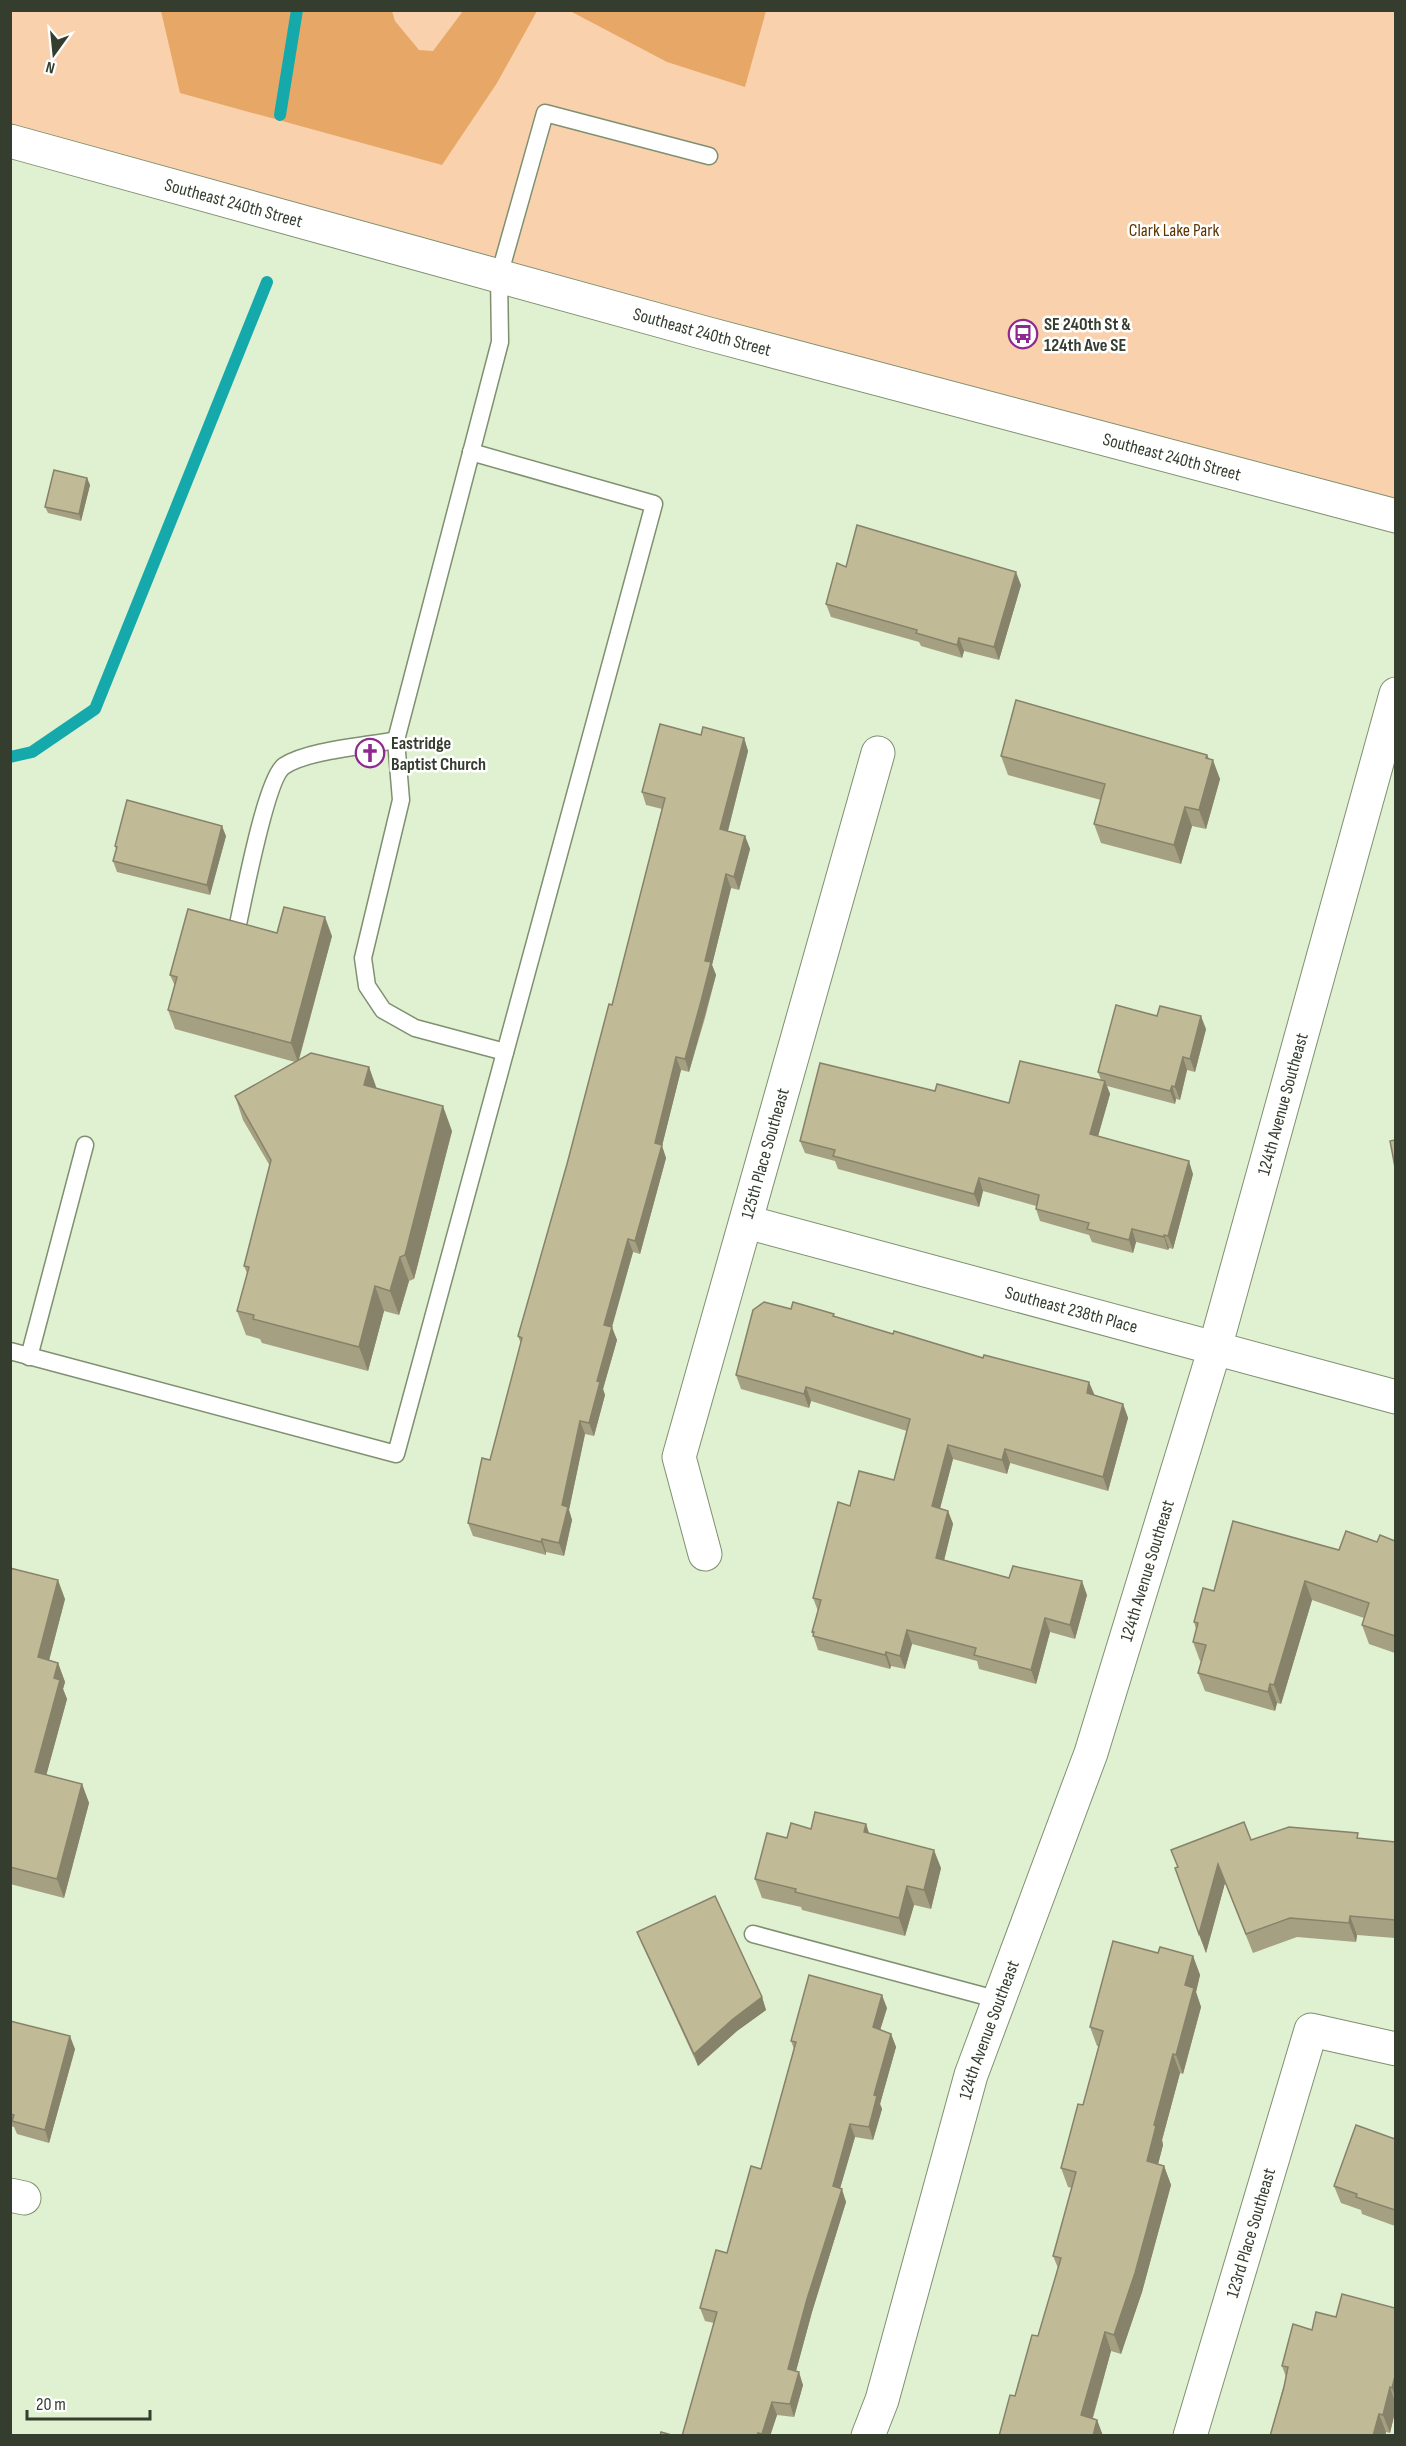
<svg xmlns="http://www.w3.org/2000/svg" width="1406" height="2446" viewBox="0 0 1406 2446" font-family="'Sofia Sans Condensed',sans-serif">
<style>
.green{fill:#f9d2ad}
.forest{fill:#e7a767}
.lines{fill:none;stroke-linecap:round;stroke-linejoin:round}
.stream{stroke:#16a9ab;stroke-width:12}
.lane-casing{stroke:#7f9071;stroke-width:19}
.street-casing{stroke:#7f9071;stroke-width:35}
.secondary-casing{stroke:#7f9071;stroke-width:35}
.lane{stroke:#fff;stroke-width:16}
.street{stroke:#fff;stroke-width:33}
.secondary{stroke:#fff;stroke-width:33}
.wall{fill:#a6a082}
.shaded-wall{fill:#87826a}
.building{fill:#c1ba97;stroke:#87826a;stroke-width:1.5}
.labels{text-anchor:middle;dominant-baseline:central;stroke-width:5;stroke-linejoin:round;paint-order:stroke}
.street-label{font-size:18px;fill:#353d2f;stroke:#fff}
.park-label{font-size:18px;fill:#5f3600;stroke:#fff}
.poi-label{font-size:18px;font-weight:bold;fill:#353d2f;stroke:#fff;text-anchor:start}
</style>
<rect width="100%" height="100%" fill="#dff1d0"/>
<path class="green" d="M 10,11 L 1395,11 L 1395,516 L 11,141 Z"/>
<g class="forest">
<path d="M 161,11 L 392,11 L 395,21 L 419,50 L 433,51 L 463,11 L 537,11 L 497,83 L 442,165 L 180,93 Z"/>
<path d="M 570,11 L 766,10 L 766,11 L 745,87 L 667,62 Z"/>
</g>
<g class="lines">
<g class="stream">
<path d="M 280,115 L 297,10"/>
<path d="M 10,757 L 32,752 L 95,709 L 267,282"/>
</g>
<g class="lane-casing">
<g id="lane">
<path d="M 237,929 C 243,902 266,778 284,766 C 308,750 367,746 396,740"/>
<path d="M 505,1052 L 415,1028 L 383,1010 L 367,986 L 363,958 L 401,800 L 396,740 L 500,342 L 499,276 L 545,113 L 709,156"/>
<path d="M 10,1351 L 396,1454 L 654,504 L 471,452"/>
<path d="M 29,1357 L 85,1145"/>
<path d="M 753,1934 L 999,2000"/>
</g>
</g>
<g class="street-casing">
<g id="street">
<path id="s1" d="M 747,1222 L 1396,1397"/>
<path id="s2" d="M 705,1554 L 679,1457 L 878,753"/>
<path d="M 10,2195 L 24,2198"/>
<path id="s3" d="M 868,2436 L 882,2400 L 971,2075 L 1091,1753 L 1215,1348 L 1396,694"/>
<path id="s4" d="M 1190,2436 L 1311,2030 L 1396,2049"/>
</g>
</g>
<g class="secondary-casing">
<g id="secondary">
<path id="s5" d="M 10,141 L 705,333 L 1396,516"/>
</g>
</g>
<use href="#lane" class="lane"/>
<use href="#street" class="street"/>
<use href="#secondary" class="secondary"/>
</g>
<g class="wall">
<path d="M 87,478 L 90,485 L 81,521 L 48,513 L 45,507 Z"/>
<path d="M 846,567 L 1021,585 L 999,660 L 964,651 L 962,658 L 921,646 L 919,642 L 831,617 L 826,604 Z"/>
<path d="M 701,735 L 744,738 L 748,751 L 728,831 L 745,836 L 750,849 L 739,890 L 731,888 L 712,965 L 716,975 L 705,1018 L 689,1072 L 681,1070 L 662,1146 L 666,1158 L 640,1254 L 633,1252 L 611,1327 L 617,1340 L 603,1389 L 605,1395 L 594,1436 L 585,1434 L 569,1510 L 572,1520 L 564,1556 L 546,1552 L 546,1555 L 473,1536 L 468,1523 L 490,1460 L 521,1344 L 518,1336 L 612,1005 L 662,809 L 646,805 L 642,792 Z"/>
<path d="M 1207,755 L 1220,779 L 1206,829 L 1192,826 L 1181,864 L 1101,843 L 1094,824 L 1101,800 L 1008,775 L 1001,756 Z"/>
<path d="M 226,836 L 210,895 L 117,872 L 113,861 L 116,849 L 115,846 Z"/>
<path d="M 277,933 L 332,936 L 299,1060 L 369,1067 L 376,1089 L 452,1131 L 414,1279 L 409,1281 L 399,1315 L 384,1311 L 368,1371 L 262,1343 L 260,1339 L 246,1335 L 237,1311 L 247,1273 L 244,1266 L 270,1166 L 243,1120 L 235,1096 L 295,1062 L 175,1029 L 168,1010 L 175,986 L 170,975 Z"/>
<path d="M 1206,1029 L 1195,1072 L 1187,1070 L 1180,1100 L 1176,1099 L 1175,1104 L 1107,1086 L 1110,1094 L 1098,1136 L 1193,1174 L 1173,1249 L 1169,1248 L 1168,1250 L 1136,1242 L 1133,1253 L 1092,1242 L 1089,1235 L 1040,1221 L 1036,1209 L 1036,1206 L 983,1191 L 979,1207 L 838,1169 L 835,1161 L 805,1153 L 800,1141 L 935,1091 L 1009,1103 L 1101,1080 L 1098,1072 Z"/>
<path d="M 835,1317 L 1123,1404 L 1128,1418 L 1108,1491 L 1010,1463 L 1007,1474 L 953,1459 L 940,1508 L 948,1511 L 953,1524 L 944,1561 L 1009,1578 L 1087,1595 L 1075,1639 L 1050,1632 L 1036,1684 L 979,1669 L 977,1661 L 912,1644 L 905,1669 L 891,1666 L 890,1669 L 818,1650 L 812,1632 L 818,1611 L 813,1598 L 850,1506 L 894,1480 L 907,1431 L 811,1401 L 809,1408 L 741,1389 L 736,1375 Z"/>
<path d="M 1395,1541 L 1395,1653 L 1369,1644 L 1362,1625 L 1364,1618 L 1312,1600 L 1281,1704 L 1277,1703 L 1275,1711 L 1205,1691 L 1198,1673 L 1201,1661 L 1200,1661 L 1193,1642 L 1196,1629 L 1194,1622 L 1214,1591 L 1339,1550 L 1377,1542 Z"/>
<path d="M 10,1568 L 65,1599 L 49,1660 L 58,1663 L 65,1682 L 63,1689 L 67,1699 L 46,1775 L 82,1784 L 89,1803 L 64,1898 L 10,1884 Z"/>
<path d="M 866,1824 L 869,1833 L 941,1868 L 931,1909 L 914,1905 L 905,1936 L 802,1910 L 801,1907 L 762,1898 L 755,1879 L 787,1838 L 811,1829 Z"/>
<path d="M 1360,1839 L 1395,1842 L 1395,1938 L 1357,1935 L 1356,1942 L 1297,1937 L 1253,1953 L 1225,1883 L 1206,1953 L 1175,1868 L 1251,1840 Z"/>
<path d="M 637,1932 L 762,1997 L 766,2010 L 737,2031 L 698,2066 L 642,1944 Z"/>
<path d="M 1158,1953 L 1193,1956 L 1200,1975 L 1196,1992 L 1201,2007 L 1183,2074 L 1180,2073 L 1162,2140 L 1163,2145 L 1158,2164 L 1164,2166 L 1171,2185 L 1142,2292 L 1121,2354 L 1111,2351 L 1093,2418 L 1097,2420 L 1103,2436 L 999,2436 L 1038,2336 L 1058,2268 L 1053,2256 L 1072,2188 L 1068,2187 L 1061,2168 L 1083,2105 L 1099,2046 L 1097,2046 L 1090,2027 Z"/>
<path d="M 887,2008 L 880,2030 L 891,2034 L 896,2047 L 880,2104 L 882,2109 L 873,2140 L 855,2137 L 840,2188 L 846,2202 L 812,2312 L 796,2371 L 803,2385 L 794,2417 L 777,2415 L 770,2436 L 682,2436 L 714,2323 L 705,2321 L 700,2308 L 727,2253 L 761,2169 L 794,2049 L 791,2041 Z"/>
<path d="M 10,2021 L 75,2049 L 49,2143 L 17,2134 L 14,2127 L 10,2126 Z"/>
<path d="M 1395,2139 L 1395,2226 L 1362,2214 L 1361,2210 L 1341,2203 L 1334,2186 Z"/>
<path d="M 1395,2308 L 1395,2412 L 1390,2433 L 1386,2432 L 1385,2436 L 1270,2436 L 1286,2377 L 1282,2366 L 1336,2317 Z"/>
</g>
<g class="shaded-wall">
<path d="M 87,478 L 90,485 L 81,521 L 79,514 Z"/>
<path d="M 1016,572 L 1021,585 L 999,660 L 994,647 Z"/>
<path d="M 959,638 L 964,651 L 962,658 L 957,645 Z"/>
<path d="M 744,738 L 748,751 L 725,842 L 720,829 Z"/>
<path d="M 1207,755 L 1212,766 L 1213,760 L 1220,779 L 1206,829 L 1199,810 L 1206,758 Z"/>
<path d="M 1185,807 L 1192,826 L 1181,864 L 1174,845 Z"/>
<path d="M 222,826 L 226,836 L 210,895 L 207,885 Z"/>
<path d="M 745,836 L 750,849 L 739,890 L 734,877 Z"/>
<path d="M 726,874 L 731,888 L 712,965 L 716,975 L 689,1072 L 685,1059 L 705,961 Z"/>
<path d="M 325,917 L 332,936 L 298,1062 L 291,1043 Z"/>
<path d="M 1201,1016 L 1206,1029 L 1195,1072 L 1190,1059 Z"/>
<path d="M 676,1057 L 681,1070 L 662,1146 L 666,1158 L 640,1254 L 635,1241 L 655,1143 Z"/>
<path d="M 1183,1057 L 1187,1070 L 1180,1100 L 1175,1087 Z"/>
<path d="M 369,1067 L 378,1092 L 364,1085 Z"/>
<path d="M 1105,1081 L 1110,1094 L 1095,1147 L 1090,1134 Z"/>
<path d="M 1172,1086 L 1176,1099 L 1175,1104 L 1170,1091 Z"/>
<path d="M 443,1106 L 452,1131 L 414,1279 L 405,1255 Z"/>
<path d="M 1189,1161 L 1193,1174 L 1173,1249 L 1168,1236 Z"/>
<path d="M 979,1178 L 983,1191 L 979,1207 L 974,1194 Z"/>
<path d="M 1132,1229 L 1136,1242 L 1133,1253 L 1129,1240 Z"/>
<path d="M 1164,1235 L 1169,1248 L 1168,1250 L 1164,1237 Z"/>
<path d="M 628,1239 L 633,1252 L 609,1338 L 604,1325 Z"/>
<path d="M 400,1257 L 409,1281 L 399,1315 L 390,1291 Z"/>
<path d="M 375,1286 L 384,1311 L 368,1371 L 359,1347 Z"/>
<path d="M 612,1327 L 617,1340 L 603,1389 L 605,1395 L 594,1436 L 589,1423 L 597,1381 Z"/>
<path d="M 1089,1382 L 1095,1396 L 1087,1393 Z"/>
<path d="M 806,1387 L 811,1401 L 809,1408 L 804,1394 Z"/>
<path d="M 1123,1404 L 1128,1418 L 1108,1491 L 1103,1477 Z"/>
<path d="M 580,1421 L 585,1434 L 569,1510 L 572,1520 L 564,1556 L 559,1543 L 562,1505 Z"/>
<path d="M 948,1445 L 953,1459 L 937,1520 L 932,1506 Z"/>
<path d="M 1005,1449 L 1010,1463 L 1007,1474 L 1002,1460 Z"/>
<path d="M 948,1511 L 953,1524 L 941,1572 L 936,1558 Z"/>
<path d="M 542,1539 L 546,1552 L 546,1555 L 541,1542 Z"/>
<path d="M 58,1580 L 65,1599 L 45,1676 L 38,1657 Z"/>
<path d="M 1082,1581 L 1087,1595 L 1075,1639 L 1070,1625 Z"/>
<path d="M 1305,1581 L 1312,1600 L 1281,1704 L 1274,1685 Z"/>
<path d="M 1045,1618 L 1050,1632 L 1036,1684 L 1031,1670 Z"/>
<path d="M 907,1630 L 912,1644 L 905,1669 L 900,1656 Z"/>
<path d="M 886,1652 L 891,1666 L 890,1669 L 885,1655 Z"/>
<path d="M 58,1663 L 65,1682 L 63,1689 L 67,1699 L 42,1791 L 35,1772 L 54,1678 Z"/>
<path d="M 1270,1684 L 1277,1703 L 1275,1711 L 1268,1692 Z"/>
<path d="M 82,1784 L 89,1803 L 64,1898 L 57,1879 Z"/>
<path d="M 866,1824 L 872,1843 L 864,1832 Z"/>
<path d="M 934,1850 L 941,1868 L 931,1909 L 924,1890 Z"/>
<path d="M 1218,1864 L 1225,1883 L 1206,1953 L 1199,1934 Z"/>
<path d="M 907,1886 L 914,1905 L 905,1936 L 899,1918 Z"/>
<path d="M 1350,1916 L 1357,1935 L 1356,1942 L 1349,1923 Z"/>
<path d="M 1193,1956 L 1200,1975 L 1196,1992 L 1201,2007 L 1183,2074 L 1176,2055 L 1185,1985 Z"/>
<path d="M 882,1995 L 887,2008 L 877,2040 L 873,2027 Z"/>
<path d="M 762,1997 L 766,2010 L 737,2031 L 698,2066 L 694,2054 L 733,2019 Z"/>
<path d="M 891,2034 L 896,2047 L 880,2104 L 882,2109 L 873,2140 L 869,2127 L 874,2095 Z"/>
<path d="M 70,2036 L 75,2049 L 49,2143 L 45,2130 Z"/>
<path d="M 1173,2054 L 1180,2073 L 1162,2140 L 1163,2145 L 1154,2180 L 1147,2161 L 1154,2125 Z"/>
<path d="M 850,2124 L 855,2137 L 837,2199 L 833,2186 Z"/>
<path d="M 1164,2166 L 1171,2185 L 1142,2292 L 1121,2354 L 1114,2335 Z"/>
<path d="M 842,2189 L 846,2202 L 812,2312 L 793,2382 L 788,2369 L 807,2299 Z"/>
<path d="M 1105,2332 L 1111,2351 L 1088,2434 L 1081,2415 Z"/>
<path d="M 799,2372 L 803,2385 L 794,2417 L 790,2404 Z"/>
<path d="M 1395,2376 L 1395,2397 L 1392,2388 Z"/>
<path d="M 1390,2387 L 1395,2402 L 1395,2412 L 1390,2433 L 1383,2415 Z"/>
<path d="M 772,2402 L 777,2415 L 770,2436 L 763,2436 L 762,2434 Z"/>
<path d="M 1379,2414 L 1386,2432 L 1385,2436 L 1373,2436 Z"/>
<path d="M 1097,2420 L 1103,2436 L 1093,2436 Z"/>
</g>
<g class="building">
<path d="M 54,470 L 87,478 L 79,514 L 45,507 Z"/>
<path d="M 857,525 L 1016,572 L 994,647 L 959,638 L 957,645 L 916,633 L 917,630 L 826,604 L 837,563 L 846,567 Z"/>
<path d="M 1016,700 L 1207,755 L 1206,758 L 1213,760 L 1199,810 L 1185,807 L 1174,845 L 1094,824 L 1105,784 L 1001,756 Z"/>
<path d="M 660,724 L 701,735 L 703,727 L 744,738 L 720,829 L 745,836 L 734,877 L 726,874 L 705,961 L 711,962 L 700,1005 L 685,1059 L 676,1057 L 655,1143 L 662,1145 L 635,1241 L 628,1239 L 604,1325 L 612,1327 L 597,1381 L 600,1382 L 589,1423 L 580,1421 L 562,1505 L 568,1507 L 559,1543 L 542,1539 L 541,1542 L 468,1523 L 482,1458 L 490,1460 L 522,1338 L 518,1336 L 567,1164 L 609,1004 L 612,1005 L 665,798 L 642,792 Z"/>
<path d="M 127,800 L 222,826 L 207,885 L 113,861 L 117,847 L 115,846 Z"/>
<path d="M 284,907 L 325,917 L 291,1043 L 168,1010 L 177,977 L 170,975 L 188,909 L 277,933 Z"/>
<path d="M 1116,1005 L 1157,1016 L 1160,1006 L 1201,1016 L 1190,1059 L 1183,1057 L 1175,1087 L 1172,1086 L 1170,1091 L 1098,1072 Z"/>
<path d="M 311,1053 L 369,1067 L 364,1085 L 443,1106 L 405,1255 L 400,1257 L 390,1291 L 375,1286 L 359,1347 L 253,1319 L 254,1315 L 237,1311 L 249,1267 L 244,1266 L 271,1160 L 235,1096 Z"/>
<path d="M 1020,1061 L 1105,1081 L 1090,1134 L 1189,1161 L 1168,1236 L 1164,1235 L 1164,1237 L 1132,1229 L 1129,1240 L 1087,1229 L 1089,1223 L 1036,1209 L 1039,1195 L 979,1178 L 974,1194 L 833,1156 L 835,1150 L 800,1141 L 820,1063 L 935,1091 L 937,1084 L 1009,1103 Z"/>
<path d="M 1395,1140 L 1395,1167 L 1390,1141 Z"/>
<path d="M 764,1302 L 791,1309 L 793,1302 L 834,1314 L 833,1316 L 893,1334 L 894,1331 L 983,1358 L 984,1355 L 1089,1382 L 1087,1393 L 1123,1404 L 1103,1477 L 1005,1449 L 1002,1460 L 948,1445 L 932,1506 L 948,1511 L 936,1558 L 1009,1578 L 1013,1566 L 1082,1581 L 1070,1625 L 1045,1618 L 1031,1670 L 974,1655 L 976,1648 L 907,1630 L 900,1656 L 886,1652 L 885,1655 L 813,1636 L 814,1632 L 812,1632 L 821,1600 L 813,1598 L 838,1502 L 850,1506 L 859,1471 L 894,1480 L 910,1419 L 806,1387 L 804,1394 L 736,1375 L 753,1310 Z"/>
<path d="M 1233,1521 L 1339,1550 L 1346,1531 L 1377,1542 L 1380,1535 L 1395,1541 L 1395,1636 L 1362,1625 L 1369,1603 L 1305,1581 L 1274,1685 L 1270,1684 L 1268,1692 L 1198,1673 L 1206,1645 L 1193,1642 L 1198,1623 L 1194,1622 L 1203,1588 L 1214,1591 Z"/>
<path d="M 10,1568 L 58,1580 L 38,1657 L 58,1663 L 54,1678 L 60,1680 L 35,1772 L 82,1784 L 57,1879 L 10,1867 Z"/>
<path d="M 815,1812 L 866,1824 L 864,1832 L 934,1850 L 924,1890 L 907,1886 L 899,1918 L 795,1892 L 796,1889 L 755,1879 L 767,1833 L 787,1838 L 791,1823 L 811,1829 Z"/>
<path d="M 1244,1822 L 1251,1840 L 1289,1827 L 1358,1833 L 1357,1838 L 1395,1842 L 1395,1920 L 1350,1916 L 1349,1923 L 1290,1918 L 1246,1934 L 1218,1864 L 1199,1934 L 1175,1868 L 1178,1867 L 1171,1850 Z"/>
<path d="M 715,1896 L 762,1997 L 733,2019 L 694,2054 L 637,1932 Z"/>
<path d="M 1113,1941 L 1158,1953 L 1160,1947 L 1193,1956 L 1185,1985 L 1194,1988 L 1176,2055 L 1173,2054 L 1154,2125 L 1156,2126 L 1147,2161 L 1164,2166 L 1135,2273 L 1114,2335 L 1105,2332 L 1081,2415 L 1097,2420 L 1093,2436 L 999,2436 L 1010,2395 L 1015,2396 L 1032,2335 L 1038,2336 L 1061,2258 L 1053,2256 L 1076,2172 L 1061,2168 L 1078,2104 L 1083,2105 L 1103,2031 L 1090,2027 Z"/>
<path d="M 809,1975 L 882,1995 L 873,2027 L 891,2034 L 874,2095 L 877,2096 L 869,2127 L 850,2124 L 833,2186 L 842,2189 L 807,2299 L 788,2369 L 799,2372 L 790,2404 L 772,2402 L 762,2434 L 758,2433 L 758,2436 L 682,2436 L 717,2312 L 700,2308 L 716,2250 L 727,2253 L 751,2166 L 761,2169 L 796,2042 L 791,2041 Z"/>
<path d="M 10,2021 L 70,2036 L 45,2130 L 12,2121 L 14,2115 L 10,2114 Z"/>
<path d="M 1356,2125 L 1395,2139 L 1395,2210 L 1356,2197 L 1357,2194 L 1334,2186 Z"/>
<path d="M 1342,2294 L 1395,2308 L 1395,2376 L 1392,2388 L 1390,2387 L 1383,2415 L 1379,2414 L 1373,2436 L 1270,2436 L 1284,2387 L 1288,2367 L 1282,2366 L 1293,2324 L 1312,2330 L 1316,2312 L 1336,2317 Z"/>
<path d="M 661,2432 L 675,2436 L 660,2436 Z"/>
</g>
<defs>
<g id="bus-ring" transform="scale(1.5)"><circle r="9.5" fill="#fff" stroke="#8e2990" stroke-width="1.5"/><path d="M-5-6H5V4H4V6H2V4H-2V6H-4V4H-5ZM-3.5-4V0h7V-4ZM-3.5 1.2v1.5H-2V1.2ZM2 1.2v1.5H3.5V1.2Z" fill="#8e2990"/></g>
<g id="church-ring" transform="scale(1.5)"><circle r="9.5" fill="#fff" stroke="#8e2990" stroke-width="1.5"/><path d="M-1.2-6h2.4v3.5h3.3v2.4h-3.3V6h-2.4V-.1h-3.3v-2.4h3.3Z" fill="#8e2990"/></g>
</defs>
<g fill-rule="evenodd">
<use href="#bus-ring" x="1023" y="334"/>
<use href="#church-ring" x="370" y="753"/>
</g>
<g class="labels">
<g class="street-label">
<text stroke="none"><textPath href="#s5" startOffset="232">Southeast 240th Street</textPath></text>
<text stroke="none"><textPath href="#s5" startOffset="718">Southeast 240th Street</textPath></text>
<text stroke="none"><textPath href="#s5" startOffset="1204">Southeast 240th Street</textPath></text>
<text stroke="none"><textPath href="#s3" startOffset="1396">124th Avenue Southeast</textPath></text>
<text stroke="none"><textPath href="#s2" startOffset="416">125th Place Southeast</textPath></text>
<text stroke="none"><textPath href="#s1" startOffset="336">Southeast 238th Place</textPath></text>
<text stroke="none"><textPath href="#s3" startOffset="910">124th Avenue Southeast</textPath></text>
<text stroke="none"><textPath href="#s3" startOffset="424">124th Avenue Southeast</textPath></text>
<text stroke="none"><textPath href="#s4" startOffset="212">123rd Place Southeast</textPath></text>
</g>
<g class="park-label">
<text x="1174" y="230">Clark Lake Park</text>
</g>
<g class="poi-label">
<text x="1044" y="324">SE 240th St &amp;<tspan x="1044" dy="21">124th Ave SE</tspan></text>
<text x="391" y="743">Eastridge<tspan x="391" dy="21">Baptist Church</tspan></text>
</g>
</g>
<rect width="1406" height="2446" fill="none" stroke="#353d2f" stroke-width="24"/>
<g transform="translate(54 54) rotate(195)" stroke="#ffffff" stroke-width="4.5" paint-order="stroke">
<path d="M0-4.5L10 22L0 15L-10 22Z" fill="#353d2f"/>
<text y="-9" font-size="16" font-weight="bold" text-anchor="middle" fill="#353d2f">N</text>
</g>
<path d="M27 2410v9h123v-9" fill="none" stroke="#353d2f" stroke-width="3"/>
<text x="36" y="2410" font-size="18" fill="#353d2f" stroke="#ffffff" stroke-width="4.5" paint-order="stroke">20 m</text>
</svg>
